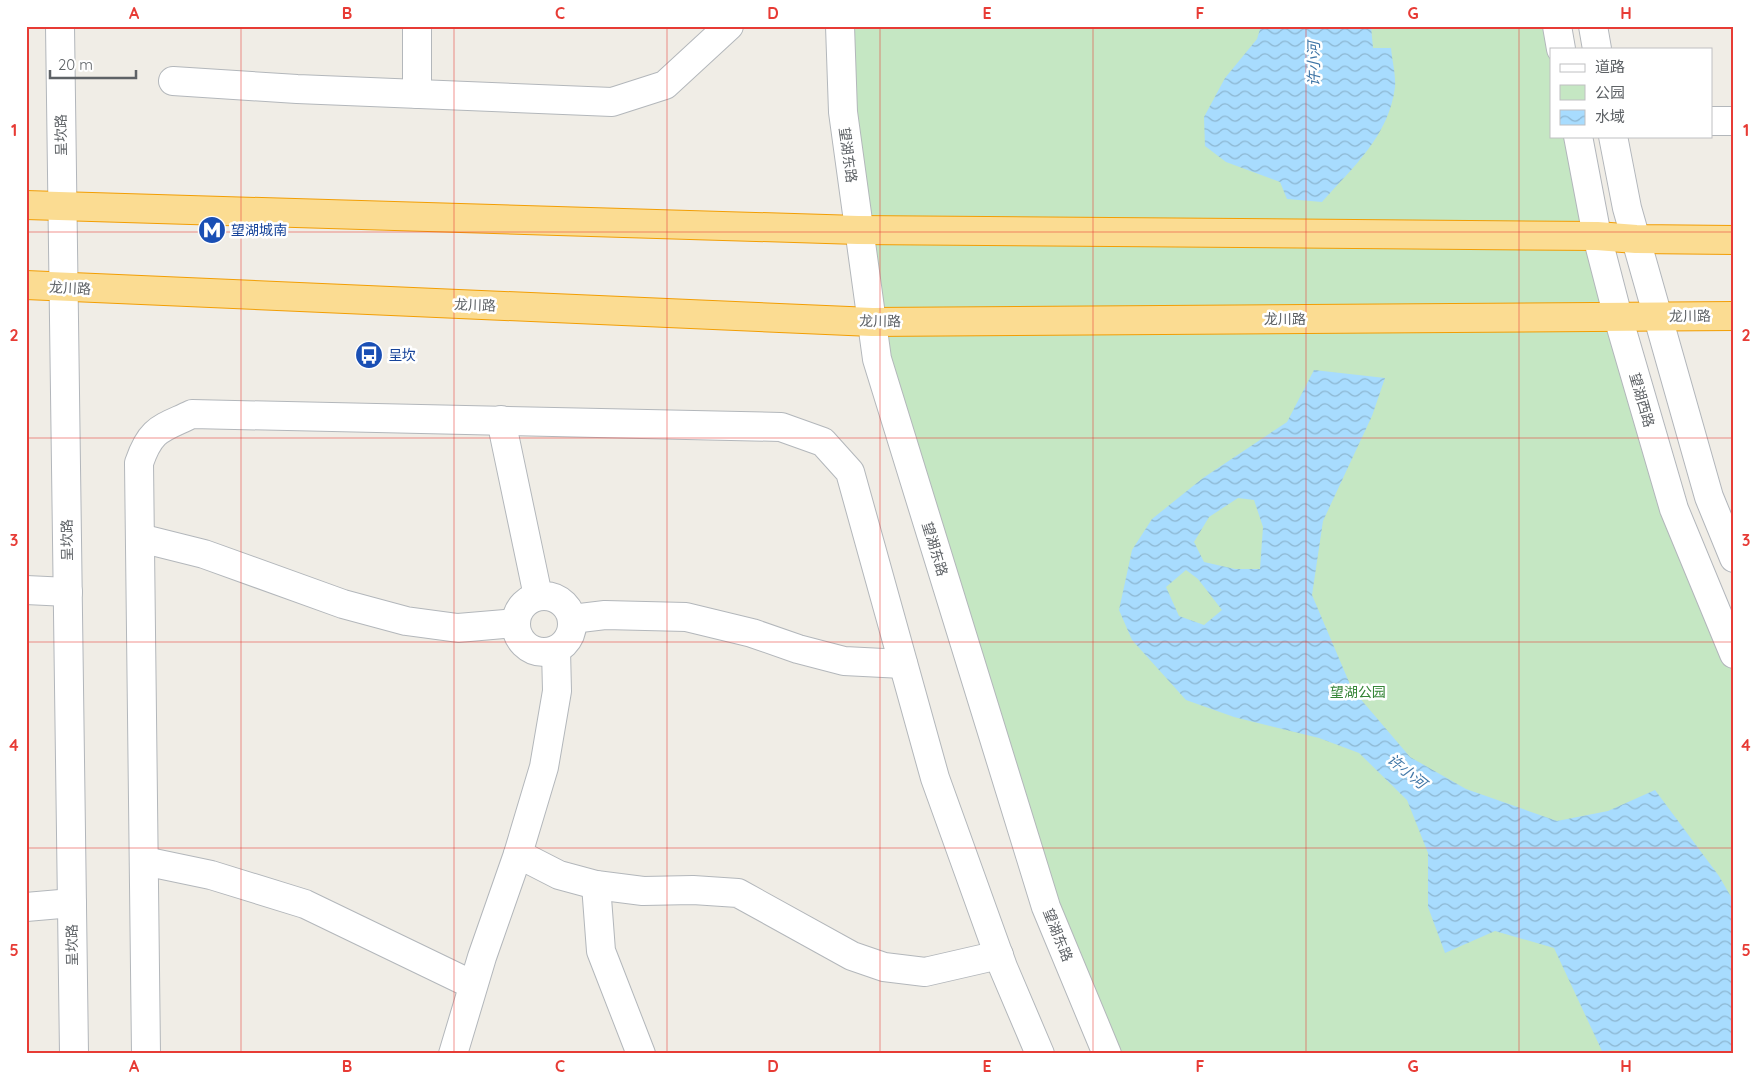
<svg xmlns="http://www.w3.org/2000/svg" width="1760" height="1080" viewBox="0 0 1760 1080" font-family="Quicksand,'Noto Sans SC',sans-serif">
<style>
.green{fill:#c5e7c3}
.water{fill:url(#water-waves);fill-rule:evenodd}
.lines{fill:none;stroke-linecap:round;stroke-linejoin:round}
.street-casing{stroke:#b3b7bb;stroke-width:30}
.secondary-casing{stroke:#b2b6bb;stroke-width:30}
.highway-casing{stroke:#f29e04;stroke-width:30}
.street{stroke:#fff;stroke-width:28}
.secondary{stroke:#fff;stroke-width:28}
.highway{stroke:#fbdc92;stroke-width:28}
.grid{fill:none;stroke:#e73b35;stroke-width:1;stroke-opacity:0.55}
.labels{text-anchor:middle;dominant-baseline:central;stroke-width:5;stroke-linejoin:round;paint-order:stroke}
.street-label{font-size:14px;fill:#5e6266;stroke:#fff}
.transit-label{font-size:14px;fill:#164399;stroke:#fff;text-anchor:start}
.park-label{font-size:14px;fill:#368537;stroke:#fff}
.water-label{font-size:15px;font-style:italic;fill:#4177a7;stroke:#fff}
.neatline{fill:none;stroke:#e73b35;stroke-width:2}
.grid-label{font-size:16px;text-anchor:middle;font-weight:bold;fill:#e73b35}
</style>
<defs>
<pattern id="water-waves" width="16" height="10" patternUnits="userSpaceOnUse" patternTransform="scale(1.25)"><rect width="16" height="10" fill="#a8dcfe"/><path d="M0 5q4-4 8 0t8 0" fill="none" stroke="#8cb6d1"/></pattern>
</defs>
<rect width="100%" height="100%" fill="#f0ede6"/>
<path class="green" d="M 840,26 L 1557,26 L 1551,49 L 1551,136 L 1578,136 L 1597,236 L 1734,654 L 1734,1054 L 1107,1054 L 877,359 Z"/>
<g class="water">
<path d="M 1261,26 L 1371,26 L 1373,48 L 1391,48 C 1392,60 1396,75 1395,87 C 1389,136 1353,167 1322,202 L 1287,199 L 1280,182 L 1226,162 L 1205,146 L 1204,117 L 1225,78 L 1257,39 Z"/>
<path d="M 1314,370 L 1385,378 L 1372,416 L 1323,521 L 1312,595 L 1352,689 L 1410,757 L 1466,789 L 1557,821 L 1608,811 L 1655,790 L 1719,876 L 1734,902 L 1734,1054 L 1621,1054 L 1619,1050 L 1602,1051 L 1554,948 L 1495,931 L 1445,953 L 1428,907 L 1428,853 L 1407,800 L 1359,753 L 1319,738 L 1234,717 L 1186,700 L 1132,640 L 1119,610 L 1132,550 L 1152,519 L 1203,478 L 1287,422 ZM 1238,498 L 1254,500 L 1263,527 L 1260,569 L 1235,569 L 1204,562 L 1194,542 L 1209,517 ZM 1186,570 L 1198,579 L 1222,610 L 1204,625 L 1179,616 L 1166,587 Z"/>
</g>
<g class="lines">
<g class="street-casing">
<g id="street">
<path d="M 840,26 L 843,112 L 877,359 L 1046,907 L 1107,1054"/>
<path d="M 173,81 L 297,89 L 612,102 L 665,85 L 729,26"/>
<path d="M 417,94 L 417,26"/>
<path d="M 1711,121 L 1734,121"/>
<path d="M 501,420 L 538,596"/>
<path d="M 140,538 L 204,554 L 343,604 L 406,621 L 458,628 L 516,623"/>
<path d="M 26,590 L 68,592"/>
<circle cx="544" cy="624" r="28"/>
<path d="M 572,619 L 605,615 L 686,617 L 752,633 L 798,649 L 844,661 L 903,664"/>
<path d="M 518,854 L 559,875 L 596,885 L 643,891 L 693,890 L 738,893 L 852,956 L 884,967 L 925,972 L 999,955"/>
<path d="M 144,861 L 211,875 L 305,904 L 473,985"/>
<path d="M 596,885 L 601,951 L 641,1054"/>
<path d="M 26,907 L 72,903"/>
<path d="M 146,1054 L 139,463 C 151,428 161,429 192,414 L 781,427 L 823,442 L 850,472 L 935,778 L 1003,967 L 1040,1054"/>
<path d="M 453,1054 L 482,957 L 518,854 L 544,767 L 557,691 L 556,650"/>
</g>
</g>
<g class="secondary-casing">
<g id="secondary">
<path d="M 60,26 L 74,1054"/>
<path d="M 1557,26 L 1561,49"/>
<path d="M 1593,26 L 1597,49"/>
<path d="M 1578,136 L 1597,236 L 1618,317 L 1674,509 L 1734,654"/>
<path d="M 1613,136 L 1627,208 L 1709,497 L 1734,558"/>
</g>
</g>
<g class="highway-casing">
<g id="highway">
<path d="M 26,205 L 858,230 L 1597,236 L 1636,239 L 1734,240"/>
<path d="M 26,285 L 872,322 L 1734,316"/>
</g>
</g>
<use href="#street" class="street"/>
<use href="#secondary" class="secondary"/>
<use href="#highway" class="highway"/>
</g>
<path class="grid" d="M 241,26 L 241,1054M 454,26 L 454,1054M 667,26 L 667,1054M 880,26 L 880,1054M 1093,26 L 1093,1054M 1306,26 L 1306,1054M 1519,26 L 1519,1054M 26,232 L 1734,232M 26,438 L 1734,438M 26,642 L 1734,642M 26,848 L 1734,848"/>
<defs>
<g id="metro-disc" transform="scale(1.4375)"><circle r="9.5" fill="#1a4fb4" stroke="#fff"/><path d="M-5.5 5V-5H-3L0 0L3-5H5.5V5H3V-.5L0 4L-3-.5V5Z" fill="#fff"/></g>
<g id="bus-disc" transform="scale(1.4375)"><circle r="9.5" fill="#1a4fb4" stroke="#fff"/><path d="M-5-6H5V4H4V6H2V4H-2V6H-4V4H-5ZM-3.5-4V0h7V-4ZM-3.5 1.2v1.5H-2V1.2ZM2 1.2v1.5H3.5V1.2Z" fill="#fff"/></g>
</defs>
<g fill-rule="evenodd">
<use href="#metro-disc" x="212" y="230"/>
<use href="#bus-disc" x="369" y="355"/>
</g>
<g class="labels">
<g class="street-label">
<text transform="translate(61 135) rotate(-91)">呈坎路</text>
<text transform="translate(848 155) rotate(82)">望湖东路</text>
<text transform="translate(70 288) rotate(3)">龙川路</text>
<text transform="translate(475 305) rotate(2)">龙川路</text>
<text transform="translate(1690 316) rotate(-1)">龙川路</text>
<text x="1285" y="319">龙川路</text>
<text transform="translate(880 321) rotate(1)">龙川路</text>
<text transform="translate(1642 400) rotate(74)">望湖西路</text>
<text transform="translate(67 540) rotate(-91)">呈坎路</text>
<text transform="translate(935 549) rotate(73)">望湖东路</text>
<text transform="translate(1058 935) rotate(68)">望湖东路</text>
<text transform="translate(72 945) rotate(-91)">呈坎路</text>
</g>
<g class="transit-label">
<text x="231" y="230">望湖城南</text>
<text x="388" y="355">呈坎</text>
</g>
<g class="park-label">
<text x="1358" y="692">望湖公园</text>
</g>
<g class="water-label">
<text transform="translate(1313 64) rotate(-90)">许小河</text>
<text transform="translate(1407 771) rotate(39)">许小河</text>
</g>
</g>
<rect width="1760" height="1080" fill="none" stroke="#ffffff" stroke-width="55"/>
<rect x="1550" y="48" width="162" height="90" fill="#ffffff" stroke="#bfc0c2"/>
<rect x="1560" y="64" width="25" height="8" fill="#ffffff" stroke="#bfc0c2"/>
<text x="1595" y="72" font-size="15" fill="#5e6266">道路</text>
<rect x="1560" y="85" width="25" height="15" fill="#c5e7c3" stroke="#bfc0c2"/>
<text x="1595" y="98" font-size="15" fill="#5e6266">公园</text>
<rect x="1560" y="110" width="25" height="15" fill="url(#water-waves)" stroke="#bfc0c2"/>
<text x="1595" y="122" font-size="15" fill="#5e6266">水域</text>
<path d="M50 70v8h86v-8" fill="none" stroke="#5e6266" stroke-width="2.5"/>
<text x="58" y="70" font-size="15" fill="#5e6266" stroke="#ffffff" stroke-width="4" paint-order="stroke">20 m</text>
<rect x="28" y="28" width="1704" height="1024" class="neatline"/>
<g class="grid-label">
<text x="134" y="19">A</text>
<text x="347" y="19">B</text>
<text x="560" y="19">C</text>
<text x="773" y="19">D</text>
<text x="987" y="19">E</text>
<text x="1200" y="19">F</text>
<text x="1413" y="19">G</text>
<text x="1626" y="19">H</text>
<text x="14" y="136">1</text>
<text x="1746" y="136">1</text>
<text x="14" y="341">2</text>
<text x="1746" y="341">2</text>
<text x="14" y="546">3</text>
<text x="1746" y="546">3</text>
<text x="14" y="751">4</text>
<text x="1746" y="751">4</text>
<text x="14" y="956">5</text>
<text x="1746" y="956">5</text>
<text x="134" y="1072">A</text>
<text x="347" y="1072">B</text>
<text x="560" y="1072">C</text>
<text x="773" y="1072">D</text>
<text x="987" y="1072">E</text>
<text x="1200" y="1072">F</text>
<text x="1413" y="1072">G</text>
<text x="1626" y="1072">H</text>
</g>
</svg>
